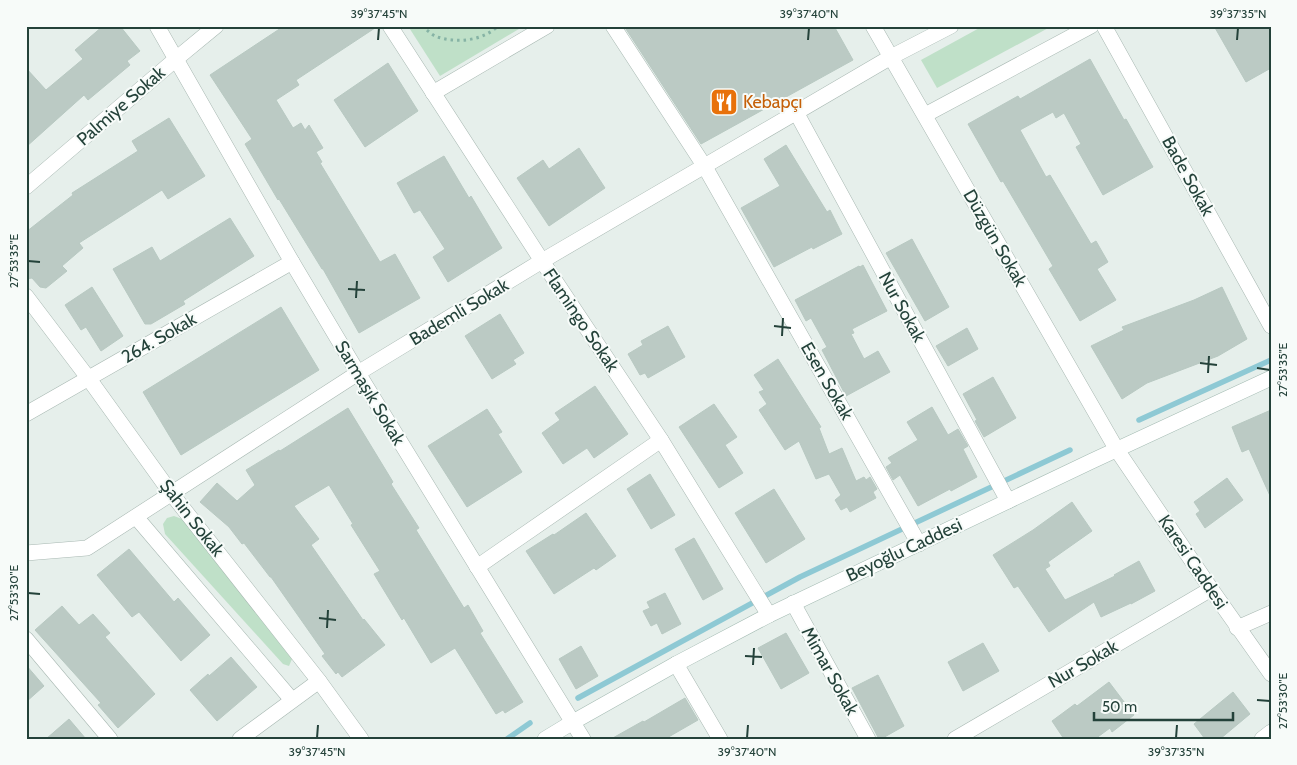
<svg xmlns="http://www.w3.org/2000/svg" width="1297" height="765" viewBox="0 0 1297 765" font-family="Cabin,sans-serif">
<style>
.green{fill:#bfe0c8}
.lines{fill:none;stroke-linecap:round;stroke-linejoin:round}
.stream{stroke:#8ec9d4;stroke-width:5.5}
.building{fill:#bbcac4;stroke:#b8c9c2}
.minor-casing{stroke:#a8b8b2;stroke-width:16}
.secondary-casing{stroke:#a4bbb3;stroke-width:16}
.path{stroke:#86b3a5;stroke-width:3;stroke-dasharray:2.5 4;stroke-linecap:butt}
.minor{stroke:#fff;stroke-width:15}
.secondary{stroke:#fff;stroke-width:15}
.ticks{fill:none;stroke:#24423a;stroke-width:2}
.labels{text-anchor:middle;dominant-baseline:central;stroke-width:4;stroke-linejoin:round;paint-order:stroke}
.food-label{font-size:18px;fill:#c56008;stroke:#f7fbf9;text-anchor:start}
.street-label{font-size:18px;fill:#24423a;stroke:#f7fbf9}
.neatline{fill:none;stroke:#24423a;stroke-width:2}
.ticks-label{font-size:12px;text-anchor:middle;fill:#24423a}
</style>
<rect width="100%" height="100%" fill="#e6efeb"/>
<g class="green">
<path d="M 408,26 L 524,26 L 440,76 Z"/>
<path d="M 983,26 L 1052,26 L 937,88 L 921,60 Z"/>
<path d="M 174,516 L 182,519 L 196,536 L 292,659 L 289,666 L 283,664 L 165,534 L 163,524 L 167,518 Z"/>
</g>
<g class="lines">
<g class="stream">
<path d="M 1139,420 L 1271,360"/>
<path d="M 578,698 L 800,577 L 1070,450"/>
<path d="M 507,739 L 530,723"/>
</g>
</g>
<g class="building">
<path d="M 103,26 L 120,26 L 140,51 L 127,61 L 130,65 L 88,100 L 84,95 L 26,147 L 26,68 L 46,90 L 83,59 L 75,50 Z"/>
<path d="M 284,26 L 378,26 L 296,80 L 299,85 L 276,100 L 293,128 L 301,123 L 305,130 L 309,125 L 323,148 L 316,152 L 322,162 L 320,163 L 380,262 L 395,254 L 420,298 L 359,333 L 323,269 L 322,269 L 279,199 L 278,200 L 245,144 L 252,139 L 210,75 Z"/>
<path d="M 624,26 L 834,26 L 853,60 L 701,144 Z"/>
<path d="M 1214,26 L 1271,26 L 1271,68 L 1246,82 Z"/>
<path d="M 1090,59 L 1124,120 L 1126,119 L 1153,167 L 1103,195 L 1076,147 L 1081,144 L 1064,113 L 1056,118 L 1053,112 L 1020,130 L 1046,177 L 1050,175 L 1091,244 L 1096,241 L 1108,262 L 1097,269 L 1116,300 L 1080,321 L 1049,269 L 1053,266 L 1003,181 L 1001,182 L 968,124 L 1018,96 L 1020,99 Z"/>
<path d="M 388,63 L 418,111 L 365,147 L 334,100 Z"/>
<path d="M 169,118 L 205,176 L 168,199 L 162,190 L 79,243 L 83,248 L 62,266 L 67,271 L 46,288 L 40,287 L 32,278 L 26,279 L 26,232 L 73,195 L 72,193 L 138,151 L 132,141 Z"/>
<path d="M 786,145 L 827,212 L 830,210 L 842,234 L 813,249 L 812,247 L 774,267 L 741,208 L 780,186 L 764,159 Z"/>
<path d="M 579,148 L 605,188 L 549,226 L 517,178 L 543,160 L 549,169 Z"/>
<path d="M 444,156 L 469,198 L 471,196 L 502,248 L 448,282 L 433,257 L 445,249 L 420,210 L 414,213 L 397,183 Z"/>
<path d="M 230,218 L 254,256 L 183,301 L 185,304 L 151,324 L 145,324 L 113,269 L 152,247 L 160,261 Z"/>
<path d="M 912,239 L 949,307 L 925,321 L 886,253 Z"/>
<path d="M 863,265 L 887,311 L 852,329 L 854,333 L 851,334 L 864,359 L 878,351 L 890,372 L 846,396 L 822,350 L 827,347 L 811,318 L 806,321 L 795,300 L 859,266 L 860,267 Z"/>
<path d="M 92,287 L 123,336 L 101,351 L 86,327 L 81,330 L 65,305 Z"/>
<path d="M 1222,287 L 1247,339 L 1218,356 L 1147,383 L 1122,399 L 1091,346 L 1124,330 L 1122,327 L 1194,300 Z"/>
<path d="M 281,307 L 319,370 L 181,455 L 143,392 Z"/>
<path d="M 500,314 L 524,353 L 513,360 L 516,364 L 492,379 L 465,336 Z"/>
<path d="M 668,326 L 685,357 L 648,378 L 645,373 L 640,375 L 628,354 L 643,345 L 641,341 Z"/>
<path d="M 967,328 L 978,349 L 948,366 L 936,346 Z"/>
<path d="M 778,359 L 821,427 L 819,428 L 829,454 L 842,448 L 856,481 L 864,477 L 866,480 L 870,477 L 877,489 L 873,492 L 876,498 L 850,512 L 847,507 L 841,510 L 835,500 L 841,495 L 829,474 L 816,479 L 799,441 L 785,450 L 759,410 L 767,404 L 759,392 L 764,390 L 754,375 Z"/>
<path d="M 993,377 L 1016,418 L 984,437 L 975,421 L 977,420 L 963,394 Z"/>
<path d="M 595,386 L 628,434 L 594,458 L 587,448 L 563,464 L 542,433 L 560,420 L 555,413 Z"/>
<path d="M 714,404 L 737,437 L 725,445 L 743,473 L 719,488 L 679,427 Z"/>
<path d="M 932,407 L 948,435 L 958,429 L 968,446 L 963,449 L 977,477 L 951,491 L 950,489 L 918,506 L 900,475 L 893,480 L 886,467 L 892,463 L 888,458 L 918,440 L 907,422 Z"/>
<path d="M 348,408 L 393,482 L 391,484 L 419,528 L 416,530 L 464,608 L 468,605 L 483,631 L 480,633 L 523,702 L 505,713 L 503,710 L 496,714 L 455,648 L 431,663 L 404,618 L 402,620 L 374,574 L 380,571 L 351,525 L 353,524 L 329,485 L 294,506 L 319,539 L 311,545 L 363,620 L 364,619 L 385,645 L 342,677 L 338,672 L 336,674 L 322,656 L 325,654 L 271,577 L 270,577 L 244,543 L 242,544 L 229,527 L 200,502 L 217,483 L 237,501 L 255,485 L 246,470 L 279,450 L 280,451 Z"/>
<path d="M 487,409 L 502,432 L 498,434 L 522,472 L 467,507 L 428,446 Z"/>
<path d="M 1271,410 L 1271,498 L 1249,449 L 1242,452 L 1232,427 Z"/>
<path d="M 650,474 L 675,515 L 651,529 L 627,489 Z"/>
<path d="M 1227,478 L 1243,500 L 1205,528 L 1196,514 L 1200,511 L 1194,502 Z"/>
<path d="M 774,489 L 805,539 L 766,563 L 735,513 Z"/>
<path d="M 1072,502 L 1092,531 L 1048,562 L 1050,566 L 1045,569 L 1065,600 L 1115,576 L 1114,575 L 1139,561 L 1155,591 L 1131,604 L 1131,603 L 1101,617 L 1094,602 L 1049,632 L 1018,586 L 1014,588 L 993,555 L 1033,530 Z"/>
<path d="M 586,513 L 616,556 L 596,570 L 594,568 L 554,594 L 526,551 L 553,534 L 554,535 Z"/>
<path d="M 694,538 L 723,589 L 703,600 L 675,549 Z"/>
<path d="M 129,549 L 174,602 L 178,598 L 210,635 L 181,661 L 139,612 L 132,617 L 97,575 Z"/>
<path d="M 665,593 L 681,624 L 662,634 L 657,623 L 651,626 L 643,611 L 650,608 L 647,602 Z"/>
<path d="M 62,606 L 79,625 L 93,614 L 110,633 L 105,637 L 155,694 L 118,728 L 98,705 L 101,703 L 35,630 Z"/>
<path d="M 786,633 L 809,673 L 781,689 L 758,648 Z"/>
<path d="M 983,643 L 999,671 L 963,691 L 948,662 Z"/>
<path d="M 581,646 L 598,676 L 576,689 L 559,659 Z"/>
<path d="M 231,657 L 257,687 L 217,721 L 190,690 L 208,674 L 209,676 Z"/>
<path d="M 26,665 L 44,686 L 26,702 Z"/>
<path d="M 878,675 L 904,726 L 881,739 L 879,739 L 852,688 Z"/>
<path d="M 1109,682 L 1134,715 L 1112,732 L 1110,728 L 1095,739 L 1064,739 L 1052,721 L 1075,704 L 1077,706 Z"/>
<path d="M 1233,692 L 1250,714 L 1220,739 L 1205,739 L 1194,724 Z"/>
<path d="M 685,698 L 698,720 L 665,739 L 611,739 L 643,721 L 644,722 Z"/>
<path d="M 69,719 L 86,739 L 46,739 Z"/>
</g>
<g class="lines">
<g class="minor-casing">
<g id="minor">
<path d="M 157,26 L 292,262 L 358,373 L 583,739"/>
<path d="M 390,26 L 542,261 L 661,440 L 769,615"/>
<path d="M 613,26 L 705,167 L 919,544"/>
<path d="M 873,26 L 1117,450 L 1211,589 L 1271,674"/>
<path d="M 1104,26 L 1271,326"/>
<path d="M 433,93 L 547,26"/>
<path d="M 796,112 L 1008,501"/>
<path d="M 925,115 L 1091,26"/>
<path d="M 26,187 L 176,59 L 216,26"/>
<path d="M 26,296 L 89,379 L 171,493 L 319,681 L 361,739"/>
<path d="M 26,414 L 292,262"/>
<path d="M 136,517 L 292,700"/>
<path d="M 26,553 L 87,548 L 358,373 L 542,261 L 891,57 L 951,26"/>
<path d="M 477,567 L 661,440"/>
<path d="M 793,603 L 868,739"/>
<path d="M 1237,628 L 1271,613"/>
<path d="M 26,639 L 110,739"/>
<path d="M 676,664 L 720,739"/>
<path d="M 240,739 L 319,681"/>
<path d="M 955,739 L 1211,589"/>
<path d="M 1262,739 L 1271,732"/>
</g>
</g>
<g class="secondary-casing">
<path id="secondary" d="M 545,739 L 573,722 L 676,664 L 769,615 L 1092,461 L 1271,378"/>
</g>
<path class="path" d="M 422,26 C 426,29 431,34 435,36 C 455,44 483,41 498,26"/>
<use href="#minor" class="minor"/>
<use href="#secondary" class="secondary"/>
</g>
<path class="ticks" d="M 378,40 L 379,28M 808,40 L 809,28M 1237,40 L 1238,28M 28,261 L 40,262M 348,289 L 365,290M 356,298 L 357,281M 774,326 L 791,328M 782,336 L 783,318M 1200,363 L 1217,365M 1257,368 L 1270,370M 1208,373 L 1209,356M 28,593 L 40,594M 319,618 L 336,620M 327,628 L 328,610M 745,656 L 762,657M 753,665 L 754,648M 1257,700 L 1270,701M 317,738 L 318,725M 747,738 L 748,725M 1176,738 L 1177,725"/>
<defs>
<g id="restaurant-square" transform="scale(1.4375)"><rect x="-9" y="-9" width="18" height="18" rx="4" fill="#e8710a" stroke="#f7fbf9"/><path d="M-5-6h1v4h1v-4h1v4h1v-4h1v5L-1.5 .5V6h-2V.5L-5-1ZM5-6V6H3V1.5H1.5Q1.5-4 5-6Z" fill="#fff"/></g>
</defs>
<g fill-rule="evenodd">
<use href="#restaurant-square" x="724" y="102"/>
</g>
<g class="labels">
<g class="food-label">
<text x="743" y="102">Kebapçı</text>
</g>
<g class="street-label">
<text transform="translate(121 106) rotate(-41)">Palmiye Sokak</text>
<text transform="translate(1188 176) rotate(61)">Bade Sokak</text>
<text transform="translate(995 238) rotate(60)">Düzgün Sokak</text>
<text transform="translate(902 307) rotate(61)">Nur Sokak</text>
<text transform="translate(459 312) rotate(-31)">Bademli Sokak</text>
<text transform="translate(581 320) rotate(56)">Flamingo Sokak</text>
<text transform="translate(159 338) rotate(-30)">264. Sokak</text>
<text transform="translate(827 381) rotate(60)">Esen Sokak</text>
<text transform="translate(370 393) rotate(59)">Sarmaşık Sokak</text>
<text transform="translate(192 518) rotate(52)">Şahin Sokak</text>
<text transform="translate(904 550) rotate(-25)">Beyoğlu Caddesi</text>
<text transform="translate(1193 562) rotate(56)">Karesi Caddesi</text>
<text transform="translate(1083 664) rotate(-30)">Nur Sokak</text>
<text transform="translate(830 671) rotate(61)">Mimar Sokak</text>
</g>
</g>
<rect width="1297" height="765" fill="none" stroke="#f7fbf9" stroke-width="55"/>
<path d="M1094 712v8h139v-8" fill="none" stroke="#24423a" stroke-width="2.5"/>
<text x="1102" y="712" font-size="15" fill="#24423a" stroke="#f7fbf9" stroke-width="4" paint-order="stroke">50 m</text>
<rect x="28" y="28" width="1242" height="710" class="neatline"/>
<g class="ticks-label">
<text x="379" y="18">39°37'45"N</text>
<text x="809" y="18">39°37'40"N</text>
<text x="1238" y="18">39°37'35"N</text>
<text transform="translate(14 261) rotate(-90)" y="4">27°53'35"E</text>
<text transform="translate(1283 370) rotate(-90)" y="4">27°53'35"E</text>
<text transform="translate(14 593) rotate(-90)" y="4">27°53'30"E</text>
<text transform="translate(1283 701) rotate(-90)" y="4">27°53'30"E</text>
<text x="317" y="756">39°37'45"N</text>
<text x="747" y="756">39°37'40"N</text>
<text x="1176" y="756">39°37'35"N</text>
</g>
</svg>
